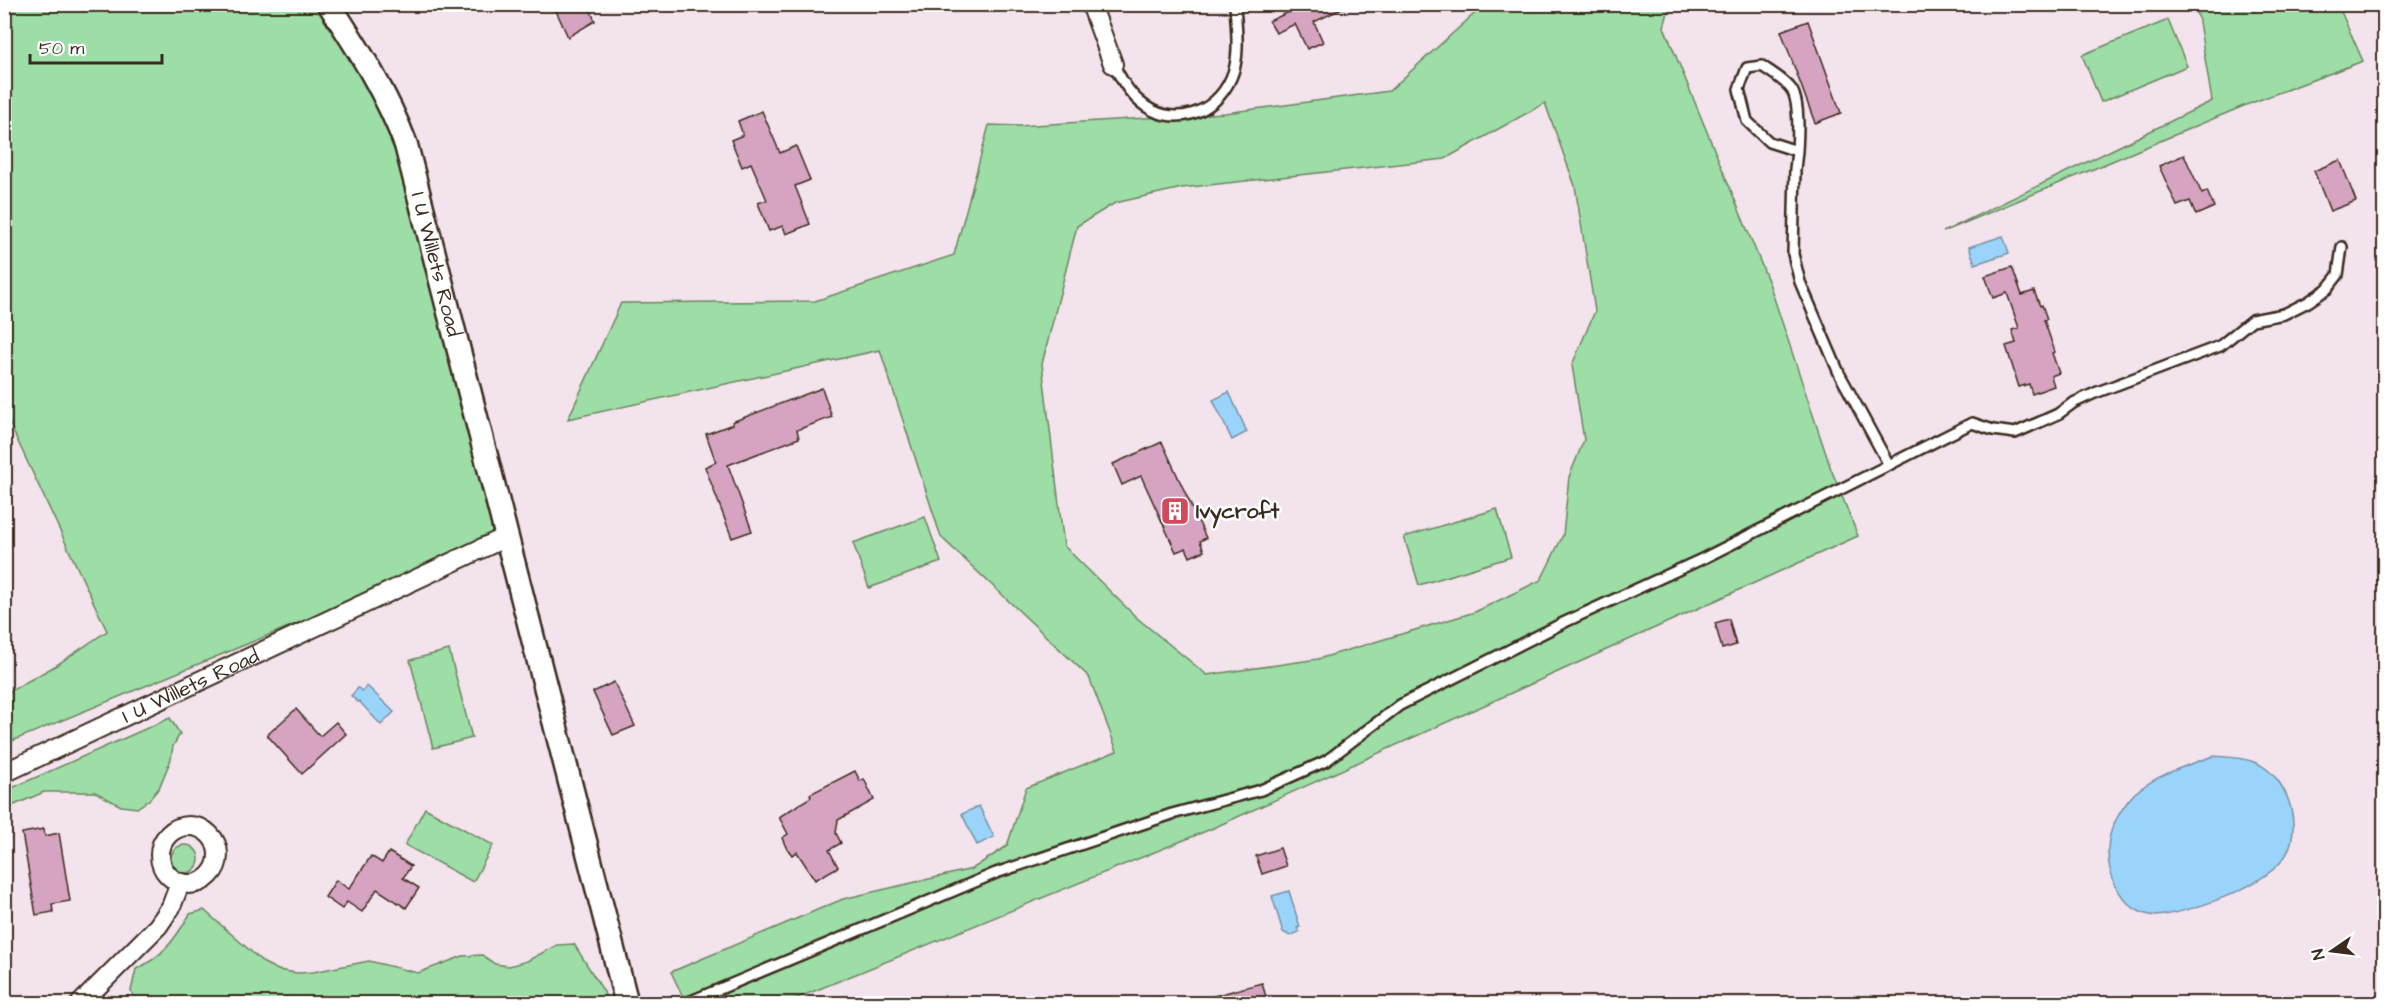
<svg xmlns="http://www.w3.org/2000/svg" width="2389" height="1008" viewBox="0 0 2389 1008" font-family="'Architects Daughter',sans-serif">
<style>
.green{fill:#9ddda6;stroke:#6c8462;stroke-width:1.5;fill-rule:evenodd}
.water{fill:#9bd4fb;stroke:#7590a3;stroke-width:1.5}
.building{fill:#d6a3c0;stroke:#3b2a1e;stroke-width:1.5}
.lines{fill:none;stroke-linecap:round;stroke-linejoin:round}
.service-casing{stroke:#3b2a1e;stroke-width:14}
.minor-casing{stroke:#3b2a1e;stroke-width:22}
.tertiary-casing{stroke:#3b2a1e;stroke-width:27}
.service{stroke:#fff;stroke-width:9}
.minor{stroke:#fff;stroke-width:18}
.tertiary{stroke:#fff;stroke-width:22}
.labels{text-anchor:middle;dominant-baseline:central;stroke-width:5;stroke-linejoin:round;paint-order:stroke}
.street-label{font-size:21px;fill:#3b2a1e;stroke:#fff}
.poi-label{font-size:21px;font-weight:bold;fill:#3b2a1e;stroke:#fff;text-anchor:start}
</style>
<rect width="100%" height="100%" fill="#f3e3ec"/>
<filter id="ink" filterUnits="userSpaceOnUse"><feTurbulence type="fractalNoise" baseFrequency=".0167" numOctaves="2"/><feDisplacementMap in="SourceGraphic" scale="12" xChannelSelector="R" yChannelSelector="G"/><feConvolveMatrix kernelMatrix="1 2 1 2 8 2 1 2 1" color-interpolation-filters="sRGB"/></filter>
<g filter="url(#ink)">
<g class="green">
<path d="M 4,5 L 329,5 L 376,77 L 506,537 L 5,744 L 5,694 L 55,666 L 107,631 L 5,414 Z"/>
<path d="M 1484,5 L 1670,5 L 1664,27 L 1769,283 L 1831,469 L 1858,536 L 1211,829 L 785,1003 L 686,1003 L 671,972 L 843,899 L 972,869 L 1007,846 L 1026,788 L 1117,751 L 1089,677 L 941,537 L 880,350 L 568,419 L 621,303 L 815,301 L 954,255 L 989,125 L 1019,126 L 1225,113 L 1389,91 ZM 1545,103 L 1575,186 L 1595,311 L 1572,365 L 1584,440 L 1569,477 L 1563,535 L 1541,580 L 1475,612 L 1318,659 L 1207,675 L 1137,618 L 1064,546 L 1042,364 L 1077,226 L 1115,203 L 1182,188 L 1445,159 Z"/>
<path d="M 2190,5 L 2338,5 L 2363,61 L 2246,105 L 1943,232 L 2212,101 L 2198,16 Z"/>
<path d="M 2168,20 L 2187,66 L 2101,102 L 2082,55 Z"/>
<path d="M 1497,509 L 1511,557 L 1419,585 L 1404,537 Z"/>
<path d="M 925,517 L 941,562 L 869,588 L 853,543 Z"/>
<path d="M 449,650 L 472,738 L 433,748 L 410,660 Z"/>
<path d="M 170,718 L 180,734 L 173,746 L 171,759 L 159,788 L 149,800 L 137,808 L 121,806 L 95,792 L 44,792 L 5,809 L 5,791 Z"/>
<path d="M 425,808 L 493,845 L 473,882 L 405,845 Z"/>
<circle cx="185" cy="859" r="14"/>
<path d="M 204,910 L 264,963 L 278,970 L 297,973 L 313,972 L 369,961 L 418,973 L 463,956 L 482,955 L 495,964 L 509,966 L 527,961 L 557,945 L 574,944 L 604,992 L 607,1003 L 137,1003 L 131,991 L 136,969 C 162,958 176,938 190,914 Z"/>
</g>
<g class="water">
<path d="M 2003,236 L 2009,253 L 1975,264 L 1969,247 Z"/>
<path d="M 1229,392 L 1247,432 L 1232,440 L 1213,400 Z"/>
<path d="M 367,686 L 394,712 L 381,725 L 359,701 L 358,702 L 351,696 L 358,688 L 362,691 Z"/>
<path d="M 2213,756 C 2226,757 2241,757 2254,762 C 2291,776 2308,838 2277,866 C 2251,890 2201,908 2165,915 C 2125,922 2103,874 2109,840 C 2111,825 2124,804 2135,793 C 2157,774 2187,766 2213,756 Z"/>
<path d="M 979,806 L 994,837 L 977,845 L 962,814 Z"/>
<path d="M 1289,891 L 1300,927 L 1297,928 L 1299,932 L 1290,936 L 1283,932 L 1272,896 Z"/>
</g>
<g class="building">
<path d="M 553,4 L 588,4 L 595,21 L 568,37 Z"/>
<path d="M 1286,4 L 1351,4 L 1314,22 L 1323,42 L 1307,49 L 1295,24 L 1276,33 L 1269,21 L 1289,12 Z"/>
<path d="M 1808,21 L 1841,113 L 1815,123 L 1781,31 Z"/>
<path d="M 762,111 L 780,153 L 796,146 L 810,180 L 795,186 L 810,224 L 786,234 L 783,226 L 769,231 L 758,203 L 767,200 L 751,163 L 742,167 L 731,140 L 743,135 L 738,121 Z"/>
<path d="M 2184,155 L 2202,194 L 2207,191 L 2214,207 L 2196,215 L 2190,201 L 2177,206 L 2159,166 Z"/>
<path d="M 2340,160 L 2356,201 L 2330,211 L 2314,171 Z"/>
<path d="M 2012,267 L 2022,295 L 2034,291 L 2040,306 L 2042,305 L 2047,319 L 2044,320 L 2055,352 L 2052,353 L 2059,373 L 2051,376 L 2054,386 L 2032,394 L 2029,384 L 2019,387 L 2006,346 L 2016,343 L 2012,330 L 2019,328 L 2007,293 L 1993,298 L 1985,276 Z"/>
<path d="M 822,388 L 832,417 L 797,430 L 799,438 L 728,465 L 752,531 L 732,538 L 705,467 L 716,462 L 706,434 L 733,424 L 732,422 Z"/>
<path d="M 1162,442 L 1206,538 L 1200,541 L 1204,551 L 1190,557 L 1186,548 L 1176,552 L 1141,476 L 1122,485 L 1113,464 Z"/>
<path d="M 1729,619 L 1736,645 L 1722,649 L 1715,623 Z"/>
<path d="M 614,682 L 635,726 L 613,735 L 593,692 Z"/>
<path d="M 296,709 L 320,736 L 336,722 L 346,734 L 302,774 L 267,735 Z"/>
<path d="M 855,771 L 860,781 L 864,779 L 874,800 L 838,820 L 836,833 L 841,843 L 829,850 L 838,867 L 815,880 L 797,852 L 792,855 L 786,847 L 782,838 L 788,834 L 779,817 L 811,797 L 810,794 Z"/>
<path d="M 44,829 L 45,836 L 59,833 L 70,901 L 52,904 L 53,912 L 36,915 L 22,833 Z"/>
<path d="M 1280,848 L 1286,866 L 1262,874 L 1256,856 Z"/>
<path d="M 389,852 L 411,866 L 403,878 L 419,888 L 406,908 L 377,889 L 362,912 L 347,902 L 342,909 L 325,897 L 336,880 L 349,889 L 371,856 L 382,863 Z"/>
<path d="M 1262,983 L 1268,1004 L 1200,1004 L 1199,1000 Z"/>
</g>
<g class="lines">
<g class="service-casing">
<g id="service">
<path d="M 1113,64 C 1120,77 1128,92 1140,102 C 1171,129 1215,115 1231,78 C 1241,56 1236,28 1235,4"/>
<path d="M 1797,151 C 1798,135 1800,104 1792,90 C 1785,80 1772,73 1762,66 L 1747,68 L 1739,89 L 1747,121 L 1769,142 L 1797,151 L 1795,169 L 1793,254 L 1800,282 L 1839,373 L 1889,465"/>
<path d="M 684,1004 L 996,873 L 1172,814 L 1261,790 L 1326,761 L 1400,705 L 1565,622 L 1704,558 L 1972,423 L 1993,430 L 2015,433 L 2058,414 L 2073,403 L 2095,393 L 2220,346 L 2252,320 L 2284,314 L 2308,302 L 2327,289 L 2338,275 L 2342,247"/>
</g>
</g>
<g class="minor-casing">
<g id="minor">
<path d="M 1091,4 L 1113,64"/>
<path id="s1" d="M 4,773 L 506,537"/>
<circle cx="189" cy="855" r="29"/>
<path d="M 80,1004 L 158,926 L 171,907 L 180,883"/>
</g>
</g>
<g class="tertiary-casing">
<g id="tertiary">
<path id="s2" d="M 329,4 C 359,50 387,94 406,145 L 627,1004"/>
</g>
</g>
<use href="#service" class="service"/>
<use href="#minor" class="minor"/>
<use href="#tertiary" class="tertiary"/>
</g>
</g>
<defs>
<g id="building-square" transform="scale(1.5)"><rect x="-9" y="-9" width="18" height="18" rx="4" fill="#d1495b" stroke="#fff"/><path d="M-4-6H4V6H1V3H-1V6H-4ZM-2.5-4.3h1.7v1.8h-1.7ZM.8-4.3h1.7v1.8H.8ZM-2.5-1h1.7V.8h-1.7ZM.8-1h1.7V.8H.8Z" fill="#fff"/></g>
</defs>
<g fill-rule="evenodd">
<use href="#building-square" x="1175" y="511"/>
</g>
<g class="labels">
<g class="street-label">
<text stroke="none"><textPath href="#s2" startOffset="284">I U Willets Road</textPath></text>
<text stroke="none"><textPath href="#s1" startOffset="206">I U Willets Road</textPath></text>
</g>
<g class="poi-label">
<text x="1196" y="511">Ivycroft</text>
</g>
</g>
<rect width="2389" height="1008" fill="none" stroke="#fff" stroke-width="24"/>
<rect x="12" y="12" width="2365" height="984" fill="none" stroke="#3b2a1e" stroke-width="2" filter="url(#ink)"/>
<g transform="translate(2332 951) rotate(256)" stroke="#ffffff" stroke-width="4.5" paint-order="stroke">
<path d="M0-4.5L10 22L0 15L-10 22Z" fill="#3b2a1e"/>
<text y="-9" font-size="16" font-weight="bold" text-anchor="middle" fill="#3b2a1e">N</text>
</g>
<path d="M30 54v9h132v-9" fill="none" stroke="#3b2a1e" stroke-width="3"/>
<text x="39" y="54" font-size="18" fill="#3b2a1e" stroke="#ffffff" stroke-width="4.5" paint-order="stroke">50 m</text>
</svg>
